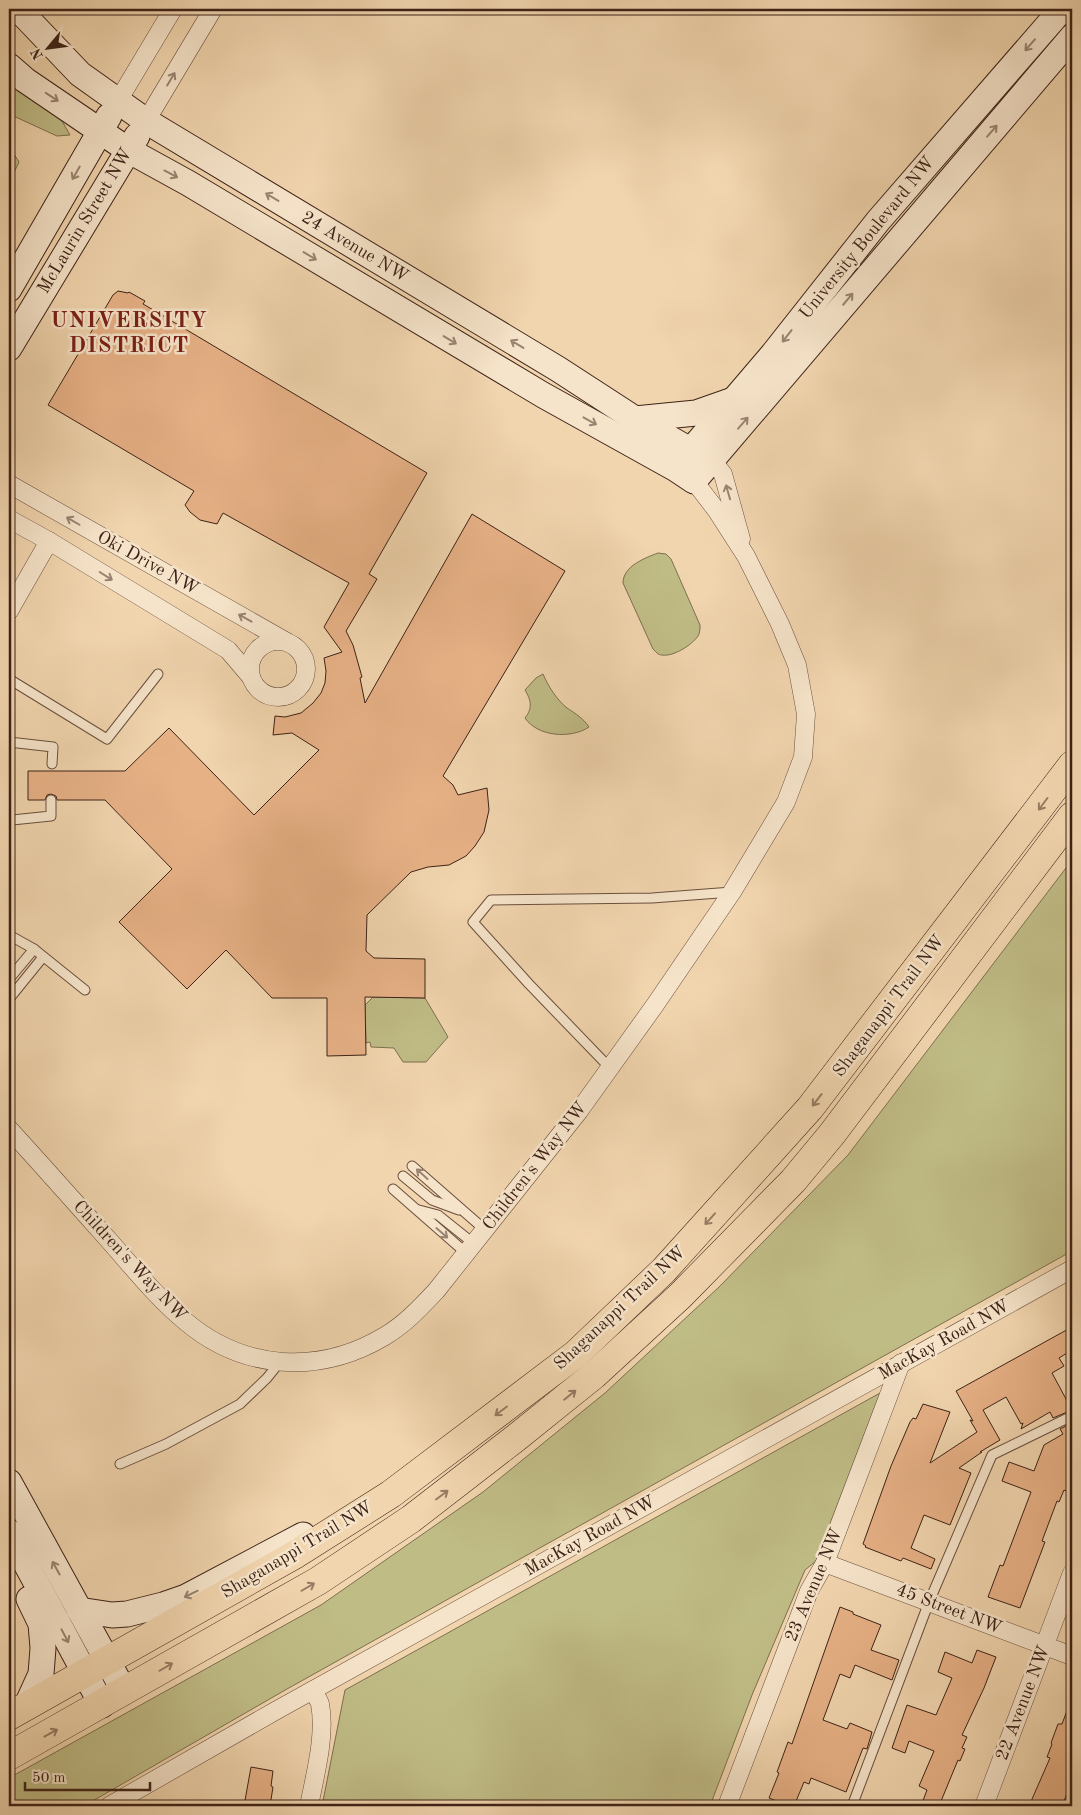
<svg xmlns="http://www.w3.org/2000/svg" width="1081" height="1815" viewBox="0 0 1081 1815" font-family="'Old Standard TT',serif">
<style>
.green{fill:#c0bc86;stroke:#7e6f4f}
.building{fill:#e7b186;stroke:#3d2218}
.lines{fill:none;stroke-linecap:round;stroke-linejoin:round}
.lane-casing{stroke:#6a4f3e;stroke-width:11}
.street-casing{stroke:#6a4f3e;stroke-width:19}
.secondary-casing{stroke:#3d2218;stroke-width:27}
.primary-casing{stroke:#3d2218;stroke-width:29}
.lane{stroke:#f6e4ca;stroke-width:9}
.street{stroke:#f6e4ca;stroke-width:18}
.secondary{stroke:#f6e4ca;stroke-width:25}
.primary{stroke:#f1d5ae;stroke-width:28}
.oneway{stroke:#9a8371}
.oneway2{stroke:#977c63}
.labels{text-anchor:middle;dominant-baseline:central;stroke-width:5;stroke-linejoin:round;paint-order:stroke}
.street-label{font-size:18px;fill:#3d2218;stroke:#f6e4ca}
.district-label{font-size:22px;font-weight:bold;letter-spacing:1px;fill:#7a1f14;stroke:#f6e4ca}
</style>
<rect width="100%" height="100%" fill="#f1d5ae"/>
<filter id="stains"><feTurbulence type="fractalNoise" baseFrequency=".004" numOctaves="4"/><feColorMatrix values="0 0 0 0 .2 0 0 0 0 .09 0 0 0 0 .02 0 0 0 .5 -.17"/></filter>
<radialGradient id="worn" r=".72"><stop offset=".6" stop-color="#630" stop-opacity="0"/><stop offset="1" stop-color="#630" stop-opacity=".3"/></radialGradient>
<g class="green">
<path d="M 9,80 L 56,116 L 62,121 L 70,135 L 57,136 L 9,114 Z"/>
<path d="M 9,146 L 19,162 L 9,183 Z"/>
<path d="M 658,553 L 666,554 L 671,559 L 700,625 C 700,629 700,633 698,636 C 692,645 673,657 662,655 C 658,655 656,652 653,649 L 623,583 C 623,566 645,558 658,553 Z"/>
<path d="M 543,674 C 548,686 557,700 567,708 C 576,714 583,718 589,727 C 571,739 538,737 525,718 C 533,708 531,700 525,690 L 536,678 Z"/>
<path d="M 1072,860 L 1072,1251 L 287,1689 L 84,1806 L 9,1806 L 9,1778 L 321,1605 L 483,1492 L 605,1393 L 719,1287 L 848,1155 Z"/>
<path d="M 373,997 L 425,998 L 448,1037 L 426,1062 L 403,1062 L 394,1048 L 371,1047 L 370,1042 L 366,1043 L 365,1005 Z"/>
<path d="M 880,1393 L 816,1561 L 805,1570 L 752,1695 L 710,1806 L 322,1806 L 345,1690 Z"/>
</g>
<g class="building">
<path d="M 118,291 L 128,293 L 129,292 L 145,301 L 143,304 L 155,311 L 427,473 L 369,574 L 377,579 L 346,631 L 353,645 L 362,677 L 360,678 L 365,703 L 472,514 L 565,571 L 443,776 L 453,785 L 458,795 L 487,788 L 489,810 L 484,832 L 475,846 L 466,856 L 449,865 L 428,867 L 411,872 L 367,915 L 366,951 L 374,958 L 425,959 L 425,998 L 365,997 L 366,1055 L 327,1056 L 327,998 L 272,998 L 226,950 L 187,989 L 119,922 L 172,869 L 105,800 L 57,800 L 56,796 L 51,794 L 47,795 L 45,800 L 28,800 L 28,771 L 125,771 L 169,728 L 254,815 L 319,750 L 292,733 L 273,735 L 275,716 L 285,717 L 301,713 L 313,703 L 321,693 L 325,683 L 326,671 L 324,658 L 342,652 L 324,627 L 349,583 L 223,513 L 217,524 L 200,520 L 190,512 L 185,505 L 194,491 L 48,405 L 113,295 Z"/>
<path d="M 1072,1327 L 1072,1350 L 1059,1358 L 1064,1366 L 1052,1373 L 1072,1410 L 1053,1418 L 1050,1412 L 1021,1429 L 1023,1423 L 1021,1424 L 1006,1397 L 983,1410 L 1000,1440 L 980,1452 L 982,1452 L 959,1468 L 971,1473 L 950,1525 L 924,1515 L 911,1548 L 935,1559 L 931,1569 L 903,1558 L 901,1561 L 865,1547 L 866,1546 L 863,1544 L 891,1466 L 910,1422 L 913,1418 L 916,1419 L 923,1404 L 950,1412 L 930,1463 L 977,1432 L 970,1420 L 973,1421 L 956,1391 Z"/>
<path d="M 1072,1423 L 1072,1486 L 1068,1484 L 1066,1491 L 1064,1490 L 1059,1502 L 1057,1501 L 1042,1541 L 1045,1542 L 1020,1608 L 988,1597 L 1000,1565 L 1003,1566 L 1031,1492 L 1002,1481 L 1009,1462 L 1034,1471 L 1044,1445 L 1063,1434 L 1060,1429 Z"/>
<path d="M 840,1607 L 853,1612 L 853,1614 L 881,1625 L 871,1650 L 899,1660 L 892,1680 L 855,1665 L 850,1678 L 840,1674 L 823,1720 L 847,1729 L 850,1723 L 872,1732 L 867,1749 L 863,1748 L 846,1792 L 811,1778 L 809,1784 L 804,1782 L 794,1806 L 789,1806 L 769,1798 L 779,1773 L 777,1772 L 788,1742 L 792,1744 Z"/>
<path d="M 977,1650 L 996,1657 L 984,1688 L 962,1735 L 967,1737 L 962,1748 L 965,1749 L 960,1761 L 958,1760 L 939,1806 L 921,1806 L 927,1790 L 919,1786 L 934,1751 L 909,1741 L 905,1753 L 892,1748 L 907,1705 L 936,1715 L 952,1678 L 938,1672 L 945,1652 L 972,1663 Z"/>
<path d="M 1071,1700 L 1072,1700 L 1072,1781 L 1062,1806 L 1029,1806 L 1050,1758 L 1047,1757 L 1052,1744 L 1051,1743 L 1058,1724 L 1062,1724 Z"/>
<path d="M 251,1767 L 273,1771 L 271,1786 L 273,1787 L 270,1806 L 244,1806 Z"/>
</g>
<g class="lines">
<g class="lane-casing">
<g id="lane">
<path d="M 9,679 L 107,739 L 158,674"/>
<path d="M 9,742 L 53,747 L 52,764"/>
<path d="M 9,818 L 12,820 L 51,816 L 51,800"/>
<path d="M 9,935 L 34,949 L 85,990"/>
<path d="M 9,979 L 34,949"/>
<path d="M 9,999 L 43,957"/>
<path d="M 610,1068 L 529,984 L 473,922 L 491,900 L 652,898 L 732,892"/>
<path d="M 412,1166 L 484,1229"/>
<path d="M 403,1176 L 432,1200 L 459,1210"/>
<path d="M 393,1189 L 466,1253"/>
<path d="M 419,1210 L 438,1215 L 473,1243"/>
<path d="M 120,1464 L 166,1444 L 240,1404 L 267,1378 L 279,1363"/>
<path d="M 852,1806 L 929,1602 L 992,1455 L 1072,1416"/>
</g>
</g>
<g class="street-casing">
<g id="street">
<path d="M 118,101 L 173,9"/>
<path d="M 146,121 L 213,9"/>
<path d="M 712,460 L 723,474 L 741,539"/>
<path d="M 9,484 L 287,642"/>
<path d="M 9,519 L 49,541 L 228,650 L 251,677"/>
<path d="M 9,611 L 49,541"/>
<circle cx="278" cy="669" r="28"/>
<path d="M 9,1129 C 41,1164 73,1200 105,1236 C 131,1265 155,1296 185,1321 C 244,1371 320,1375 385,1336 C 405,1324 420,1308 436,1291 L 579,1111 L 655,1005 L 732,892 L 786,802 L 803,757 L 806,714 L 797,665 L 780,624 L 746,556 L 717,511 L 694,481"/>
<path d="M 825,1563 L 1072,1656"/>
<path d="M 109,1806 L 277,1710 L 1072,1269"/>
<path d="M 309,1806 C 315,1775 326,1735 320,1704 C 319,1700 315,1695 313,1690"/>
<path d="M 727,1806 L 809,1591 L 825,1563 L 901,1363"/>
<path d="M 984,1806 L 1072,1573"/>
</g>
</g>
<g class="secondary-casing">
<g id="secondary">
<path d="M 18,9 L 80,74 L 146,121 L 558,369 L 635,419 L 690,450 L 712,460"/>
<path d="M 9,66 L 25,80 L 128,150 L 188,183 L 543,395 L 676,469 L 694,481 L 1072,37"/>
<path d="M 9,289 L 109,116"/>
<path d="M 9,348 L 137,136"/>
<path d="M 635,419 L 696,413 L 733,400"/>
<path d="M 680,463 L 773,354 L 878,221 L 1062,9"/>
<path d="M 9,1482 L 124,1691"/>
<path d="M 9,1532 L 102,1705"/>
<path d="M 79,1610 L 112,1615 L 127,1614 L 163,1605 L 186,1597 L 303,1535"/>
<path d="M 26,1707 L 41,1674 L 43,1648 L 41,1624 L 29,1599"/>
</g>
</g>
<g class="primary-casing">
<g id="primary">
<path d="M 9,1716 L 296,1554 L 391,1494 L 576,1354 L 664,1270 L 810,1108 L 1072,765"/>
<path d="M 9,1756 L 318,1581 L 411,1519 L 517,1437 L 594,1375 L 680,1296 L 793,1181 L 832,1134 L 1072,816"/>
</g>
</g>
<use href="#lane" class="lane"/>
<use href="#street" class="street"/>
<use href="#secondary" class="secondary"/>
<use href="#primary" class="primary"/>
</g>
<defs><path id="oneway-shaft" d="M-6 0H5M1.5-3L5.5 0L1.5 3" fill="none" stroke-width="1.6" stroke-linecap="round" stroke-linejoin="round" transform="scale(1.25)"/></defs>
<g class="oneway">
<use href="#oneway-shaft" transform="translate(1030 45) rotate(131)"/>
<use href="#oneway-shaft" transform="translate(171 79) rotate(-59)"/>
<use href="#oneway-shaft" transform="translate(52 97) rotate(33)"/>
<use href="#oneway-shaft" transform="translate(992 131) rotate(-49)"/>
<use href="#oneway-shaft" transform="translate(76 173) rotate(120)"/>
<use href="#oneway-shaft" transform="translate(171 174) rotate(28)"/>
<use href="#oneway-shaft" transform="translate(272 197) rotate(-149)"/>
<use href="#oneway-shaft" transform="translate(310 256) rotate(31)"/>
<use href="#oneway-shaft" transform="translate(848 299) rotate(-50)"/>
<use href="#oneway-shaft" transform="translate(787 336) rotate(128)"/>
<use href="#oneway-shaft" transform="translate(450 340) rotate(31)"/>
<use href="#oneway-shaft" transform="translate(517 344) rotate(-149)"/>
<use href="#oneway-shaft" transform="translate(590 421) rotate(29)"/>
<use href="#oneway-shaft" transform="translate(743 423) rotate(-49)"/>
<use href="#oneway-shaft" transform="translate(728 492) rotate(-106)"/>
<use href="#oneway-shaft" transform="translate(73 521) rotate(-150)"/>
<use href="#oneway-shaft" transform="translate(106 576) rotate(32)"/>
<use href="#oneway-shaft" transform="translate(245 618) rotate(-151)"/>
<use href="#oneway-shaft" transform="translate(422 1174) rotate(-138)"/>
<use href="#oneway-shaft" transform="translate(442 1233) rotate(41)"/>
<use href="#oneway-shaft" transform="translate(56 1568) rotate(-119)"/>
<use href="#oneway-shaft" transform="translate(191 1594) rotate(154)"/>
<use href="#oneway-shaft" transform="translate(65 1636) rotate(62)"/>
</g>
<g class="oneway2">
<use href="#oneway-shaft" transform="translate(1043 804) rotate(127)"/>
<use href="#oneway-shaft" transform="translate(817 1100) rotate(128)"/>
<use href="#oneway-shaft" transform="translate(710 1219) rotate(132)"/>
<use href="#oneway-shaft" transform="translate(570 1395) rotate(-39)"/>
<use href="#oneway-shaft" transform="translate(501 1411) rotate(143)"/>
<use href="#oneway-shaft" transform="translate(442 1495) rotate(-37)"/>
<use href="#oneway-shaft" transform="translate(308 1587) rotate(-30)"/>
<use href="#oneway-shaft" transform="translate(166 1667) rotate(-30)"/>
<use href="#oneway-shaft" transform="translate(51 1733) rotate(-29)"/>
</g>
<g class="labels">
<g class="street-label">
<text transform="translate(85 221) rotate(-59)">McLaurin Street NW</text>
<text transform="translate(867 238) rotate(-51)">University Boulevard NW</text>
<text transform="translate(355 247) rotate(31)">24 Avenue NW</text>
<text transform="translate(148 563) rotate(29)">Oki Drive NW</text>
<text transform="translate(889 1006) rotate(-53)">Shaganappi Trail NW</text>
<text transform="translate(535 1166) rotate(-52)">Children's Way NW</text>
<text transform="translate(130 1261) rotate(47)">Children's Way NW</text>
<text transform="translate(620 1308) rotate(-43)">Shaganappi Trail NW</text>
<text transform="translate(944 1340) rotate(-29)">MacKay Road NW</text>
<text transform="translate(590 1536) rotate(-29)">MacKay Road NW</text>
<text transform="translate(297 1550) rotate(-31)">Shaganappi Trail NW</text>
<text transform="translate(814 1585) rotate(-67)">23 Avenue NW</text>
<text transform="translate(949 1609) rotate(21)">45 Street NW</text>
<text transform="translate(1023 1703) rotate(-69)">22 Avenue NW</text>
</g>
<g class="district-label">
<text x="129" y="321">UNIVERSITY<tspan x="129" dy="25">DISTRICT</tspan></text>
</g>
</g>
<rect width="1081" height="1815" fill="none" stroke="#f1d5ae" stroke-width="30"/>
<rect x="10" y="10" width="1061" height="1795" fill="none" stroke="#3d2218" stroke-width="2.5"/>
<rect x="15" y="15" width="1051" height="1785" fill="none" stroke="#3d2218"/>
<g transform="translate(48 48) rotate(241)" stroke="#f6e4ca" stroke-width="4" paint-order="stroke">
<path d="M0-4L9 19L0 12L-9 19Z" fill="#3d2218"/>
<text y="-8" font-size="14" font-weight="bold" text-anchor="middle" fill="#3d2218">N</text>
</g>
<path d="M25 1782v8h125v-8" fill="none" stroke="#3d2218" stroke-width="2.5"/>
<text x="32" y="1782" font-size="15" fill="#3d2218" stroke="#f6e4ca" stroke-width="4" paint-order="stroke">50 m</text>
<rect width="100%" height="100%" filter="url(#stains)"/>
<rect width="100%" height="100%" fill="url(#worn)"/>
</svg>
